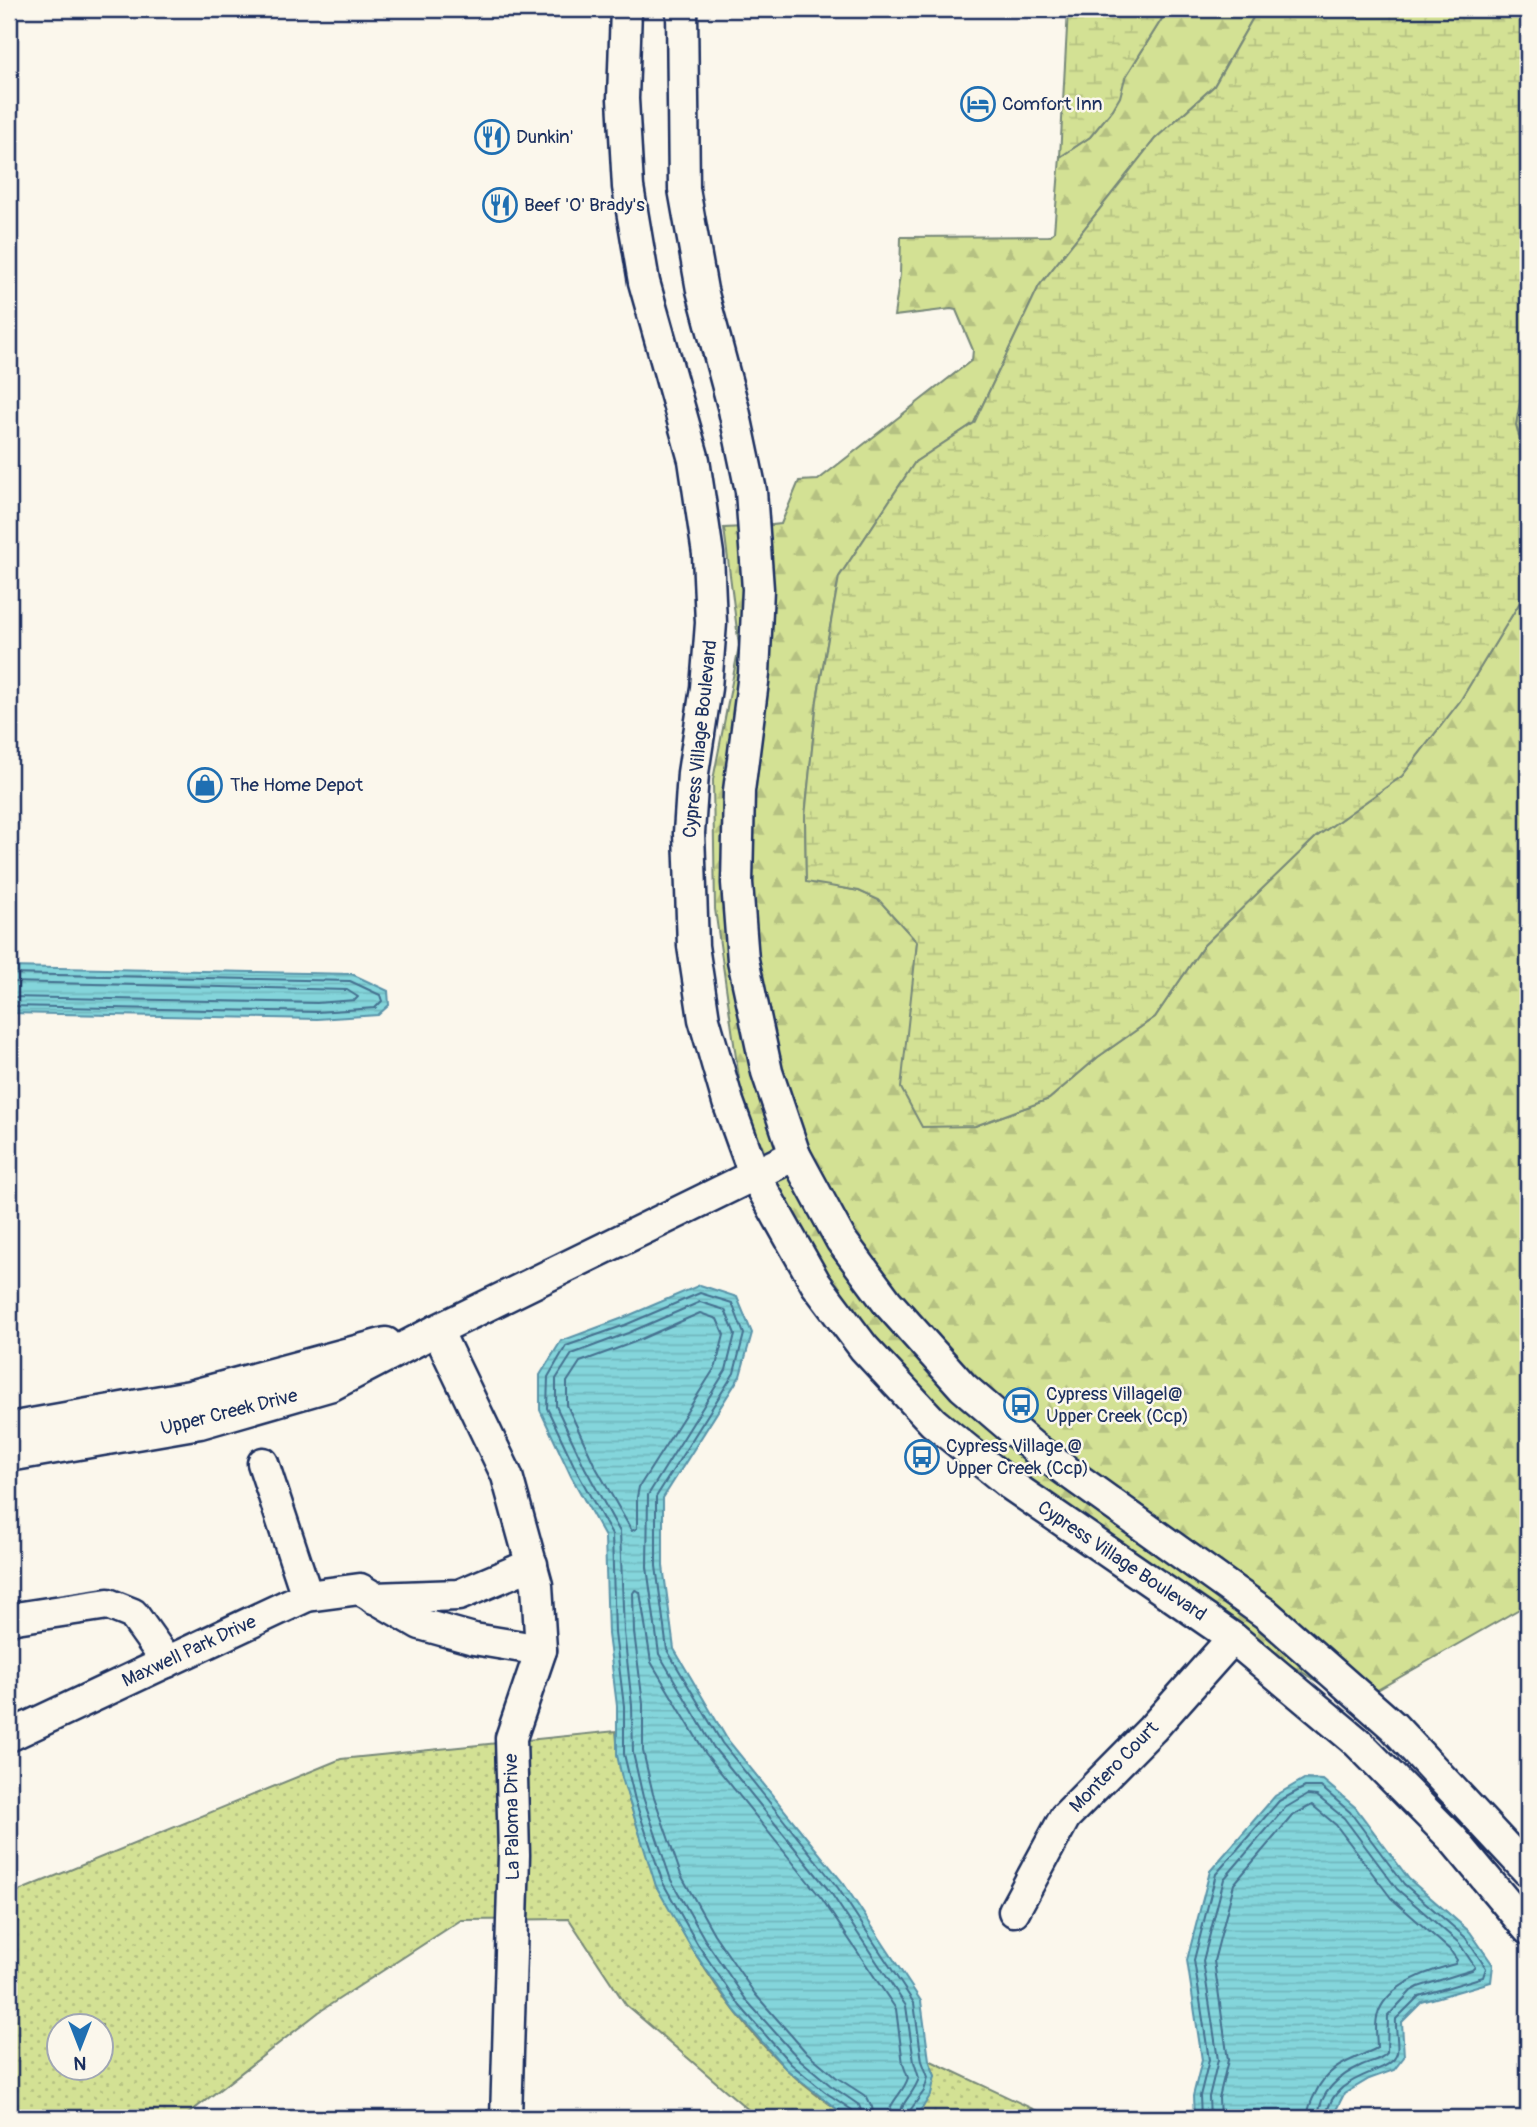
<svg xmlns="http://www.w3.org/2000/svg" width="1537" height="2127" viewBox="0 0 1537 2127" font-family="Pangolin,sans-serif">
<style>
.grass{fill:url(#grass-dots);stroke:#778879;stroke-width:2;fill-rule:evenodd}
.forest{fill:url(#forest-firs);stroke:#778879;stroke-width:2}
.wetland{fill:url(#wetland-marsh);stroke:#778879;stroke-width:2}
.water{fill:url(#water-rules);stroke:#5a93a9;stroke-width:2}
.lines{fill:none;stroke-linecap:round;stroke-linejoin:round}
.shore{stroke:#457190;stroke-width:2}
.minor-casing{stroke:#1b2f5e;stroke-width:35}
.minor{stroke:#fbf7ec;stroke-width:30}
.labels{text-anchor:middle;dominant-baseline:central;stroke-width:5;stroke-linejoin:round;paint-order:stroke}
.poi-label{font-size:19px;fill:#1b2f5e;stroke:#fbf7ec;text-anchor:start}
.street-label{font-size:19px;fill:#1b2f5e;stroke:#fbf7ec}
</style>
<defs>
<pattern id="grass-dots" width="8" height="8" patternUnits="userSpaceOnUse" patternTransform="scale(1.75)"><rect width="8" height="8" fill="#d3e194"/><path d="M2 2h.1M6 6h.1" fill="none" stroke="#b5c182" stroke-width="1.8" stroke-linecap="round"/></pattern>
<pattern id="forest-firs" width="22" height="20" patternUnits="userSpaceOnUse" patternTransform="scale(1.75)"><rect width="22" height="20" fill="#d3e194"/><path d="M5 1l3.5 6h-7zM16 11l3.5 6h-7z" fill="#b5c182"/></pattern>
<pattern id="wetland-marsh" width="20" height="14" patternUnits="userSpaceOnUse" patternTransform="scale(1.75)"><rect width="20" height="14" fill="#d3e194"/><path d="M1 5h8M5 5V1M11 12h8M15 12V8" fill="none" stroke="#b5c182"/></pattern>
<pattern id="water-rules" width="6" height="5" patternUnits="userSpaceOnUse" patternTransform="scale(1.75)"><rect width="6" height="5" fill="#84d5db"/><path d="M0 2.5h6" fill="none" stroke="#71b7be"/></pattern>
</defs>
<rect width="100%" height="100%" fill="#fbf7ec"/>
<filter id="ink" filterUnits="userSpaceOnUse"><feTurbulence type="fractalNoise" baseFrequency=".0143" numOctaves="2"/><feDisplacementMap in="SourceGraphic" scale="14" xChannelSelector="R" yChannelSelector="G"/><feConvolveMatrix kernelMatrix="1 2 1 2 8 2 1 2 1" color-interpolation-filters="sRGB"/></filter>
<g filter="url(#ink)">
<g class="grass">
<path d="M 616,1731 C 619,1778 635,1821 651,1865 C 653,1871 654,1879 656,1885 C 660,1893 666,1900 670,1908 C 708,1983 778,2081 854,2118 L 758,2118 L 626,2005 L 569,1919 L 461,1920 L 319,2012 L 183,2118 L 9,2118 L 9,1895 L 341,1759 ZM 60,2025 L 102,2025 L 102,2068 L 60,2068 Z"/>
<path d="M 929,2060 L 1052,2118 L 912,2118 L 923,2107 L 935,2076 Z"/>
</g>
<g class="forest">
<path d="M 1168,9 L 1258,9 L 1214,86 L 1155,139 L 1039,286 L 974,423 L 915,462 L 839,577 L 817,700 L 805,817 L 806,881 L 859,891 L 879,900 L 917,942 L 911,1004 L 975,1126 L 1049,1099 L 1098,1057 L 1155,1017 L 1204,945 L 1247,903 L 1316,837 L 1402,776 L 1460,701 L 1528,589 L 1528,1604 L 1372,1693 L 1039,1438 L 970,1378 L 895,1294 L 850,1234 L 805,1150 L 777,1069 L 754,958 L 748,882 L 764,526 L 781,524 L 799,481 L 818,480 L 972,360 L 973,350 L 956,310 L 951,309 L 894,316 L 900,275 L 901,237 L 1049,236 L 1054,232 L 1060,157 L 1090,137 L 1113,109 L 1125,78 Z"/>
<path d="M 1528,354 L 1528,453 L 1523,451 L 1516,425 Z"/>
<path d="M 743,527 L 747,589 L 729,790 L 782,1148 L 760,1158 L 744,1114 L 715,909 L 713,780 L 739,646 L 724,528 Z"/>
<path d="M 791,1170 L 879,1311 L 1260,1624 L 1351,1705 L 1348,1707 L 1331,1690 L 1266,1650 L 1017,1475 L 965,1433 L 864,1330 L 837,1294 L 770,1180 Z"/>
</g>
<g class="wetland">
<path d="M 1068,9 L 1168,9 L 1125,78 L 1120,97 L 1113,109 L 1090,137 L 1060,157 Z"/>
<path d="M 1258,9 L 1528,9 L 1528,354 L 1516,425 L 1523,451 L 1528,453 L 1528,589 L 1460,701 L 1402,776 L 1316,837 L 1204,945 L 1155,1017 L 1098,1057 L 1049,1099 L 975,1126 L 922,1127 L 901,1088 L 917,942 L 879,900 L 859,891 L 806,882 L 805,817 L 817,700 L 839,577 L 915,462 L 974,423 L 1039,286 L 1155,139 L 1214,86 Z"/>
</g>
<g class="water">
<path d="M 9,967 L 352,974 L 388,991 L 389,1005 L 378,1015 L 317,1019 L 9,1013 Z"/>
<path d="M 700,1285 L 737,1297 L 752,1333 L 740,1376 L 663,1498 L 663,1566 L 674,1649 L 727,1739 L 844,1884 L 921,2001 L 929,2060 L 935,2076 L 931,2094 L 923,2107 L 912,2118 L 854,2118 L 838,2110 L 786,2069 L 735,2011 L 692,1949 L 656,1886 L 622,1778 L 617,1755 L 617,1706 L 608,1634 L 605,1537 L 571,1476 L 540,1410 L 540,1375 L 561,1341 L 623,1318 Z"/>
<path d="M 1304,1779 L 1323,1780 L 1355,1807 L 1409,1879 L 1470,1932 L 1493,1965 L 1491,1982 L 1422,2002 L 1402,2022 L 1404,2057 L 1394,2070 L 1369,2079 L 1344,2094 L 1332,2118 L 1194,2118 L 1193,2096 L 1202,2060 L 1187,1960 L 1210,1871 L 1275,1796 Z"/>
</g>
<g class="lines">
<g class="shore">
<path d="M 9,974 L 350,981 L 380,995 L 382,1001 L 375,1008 L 317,1012 L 9,1006"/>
<path d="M 9,982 L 347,990 L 358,997 L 355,1000 L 317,1003 L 9,997"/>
<path d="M 700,1313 L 717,1319 L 724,1335 L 716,1366 L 639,1487 L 637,1497 L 637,1528 L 632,1531 L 594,1464 L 567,1405 L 567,1382 L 580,1362 L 632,1343 Z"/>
<path d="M 855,2118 L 852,2110 L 825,2092 L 791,2064 L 740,2006 L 698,1945 L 663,1883 L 635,1800 L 624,1754 L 624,1706 L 615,1633 L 612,1535 L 577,1472 L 547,1408 L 548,1377 L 566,1346 L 625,1325 L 700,1293 L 732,1303 L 744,1334 L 734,1373 L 656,1497 L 656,1566 L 667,1650 L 722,1743 L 838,1888 L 914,2003 L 922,2061 L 928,2077 L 924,2091 L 909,2112 L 908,2118"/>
<path d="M 864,2118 L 859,2105 L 830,2085 L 798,2058 L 747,2001 L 705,1940 L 671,1880 L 643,1797 L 633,1753 L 632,1705 L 624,1632 L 620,1532 L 585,1468 L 556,1406 L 556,1379 L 572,1354 L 628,1333 L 700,1302 L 725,1310 L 735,1334 L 726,1370 L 648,1495 L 647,1567 L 659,1654 L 714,1748 L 831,1893 L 906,2006 L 914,2062 L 919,2078 C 914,2094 900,2103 899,2118"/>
<path d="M 874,2118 L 872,2107 L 867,2097 L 836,2077 L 805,2051 L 755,1994 L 714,1934 L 681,1875 L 653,1794 L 643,1751 L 643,1704 L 634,1632 L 633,1593 L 635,1590 L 640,1592 L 651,1662 L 706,1754 L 822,1899 L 896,2009 L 903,2064 L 908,2078 C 903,2094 889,2101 888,2118"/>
<path d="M 1201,2118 L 1200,2096 L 1209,2060 L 1194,1960 L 1216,1874 L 1279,1801 L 1305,1787 L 1321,1787 L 1350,1812 L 1404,1884 L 1465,1937 L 1486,1968 L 1483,1977 L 1419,1996 L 1396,2019 C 1395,2030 1399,2043 1397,2053 C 1392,2076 1332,2070 1326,2118"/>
<path d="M 1210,2118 L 1209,2097 L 1218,2060 L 1203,1961 L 1224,1879 L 1285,1808 L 1307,1795 L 1317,1796 L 1344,1818 L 1397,1889 L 1459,1943 L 1475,1967 L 1472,1970 L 1418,1987 L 1411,1991 L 1388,2016 L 1387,2053 C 1381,2060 1371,2061 1362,2065 C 1340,2075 1319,2092 1318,2118"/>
<path d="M 1220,2118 L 1219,2098 L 1228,2060 L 1214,1961 L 1234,1884 L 1292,1816 L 1312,1805 L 1336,1825 L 1391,1898 L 1450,1950 L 1457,1960 L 1455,1964 C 1428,1971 1387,1985 1378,2014 C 1374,2024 1377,2037 1377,2048 C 1352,2061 1329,2064 1316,2092 C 1311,2101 1308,2108 1307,2118"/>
</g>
<g class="minor-casing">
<g id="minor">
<path d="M 626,9 L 623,99 L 628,187 L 644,282 L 694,460 L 708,554 L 711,623 L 706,688 L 693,773 L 689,833 L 693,946 L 704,1019 L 728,1102 L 754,1174 L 816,1284 L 864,1348 L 933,1422 L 1011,1485 L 1233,1638 L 1357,1742 L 1453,1839 L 1528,1929"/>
<path d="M 682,9 L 684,189 L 702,290 L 734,410 L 751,491 L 758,589 L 754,674 L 739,791 L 737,883 L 743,960 L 767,1072 L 795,1155 L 841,1240 L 887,1302 L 963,1387 L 1033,1447 L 1266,1614 L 1393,1726 L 1528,1871"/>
<path d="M 437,1330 L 507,1476 L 537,1585 L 541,1650 L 511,1738 L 514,1855 L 506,2118"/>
<path d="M 9,1428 L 190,1396 L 386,1343"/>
<path d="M 9,1456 L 200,1423 L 332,1385 L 437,1330 L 795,1155"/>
<path d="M 263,1463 L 307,1596"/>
<path d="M 374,1598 L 459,1595 L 532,1564"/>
<path d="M 9,1619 L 108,1604 L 133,1614 L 167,1662"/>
<path d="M 9,1736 L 307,1596 L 360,1589 L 420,1624 L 474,1639 L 541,1650"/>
<path d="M 1014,1911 L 1065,1817 L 1152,1729 L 1233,1638"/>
</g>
</g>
<use href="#minor" class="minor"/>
</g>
</g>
<defs>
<g id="hotel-ring" transform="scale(1.75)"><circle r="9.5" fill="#fbf7ec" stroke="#1f6fb2" stroke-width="1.5"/><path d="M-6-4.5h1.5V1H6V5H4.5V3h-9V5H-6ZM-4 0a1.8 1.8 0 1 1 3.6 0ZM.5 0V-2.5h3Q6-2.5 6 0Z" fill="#1f6fb2"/></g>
<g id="restaurant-ring" transform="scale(1.75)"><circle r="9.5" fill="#fbf7ec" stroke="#1f6fb2" stroke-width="1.5"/><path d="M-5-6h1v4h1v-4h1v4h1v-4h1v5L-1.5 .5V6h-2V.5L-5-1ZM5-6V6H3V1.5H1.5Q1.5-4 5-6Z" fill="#1f6fb2"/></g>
<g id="shop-ring" transform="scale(1.75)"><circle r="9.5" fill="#fbf7ec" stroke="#1f6fb2" stroke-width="1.5"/><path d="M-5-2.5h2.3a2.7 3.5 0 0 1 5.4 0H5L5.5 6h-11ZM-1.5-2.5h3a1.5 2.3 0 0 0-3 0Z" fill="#1f6fb2"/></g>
<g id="bus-ring" transform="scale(1.75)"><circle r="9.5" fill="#fbf7ec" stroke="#1f6fb2" stroke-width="1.5"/><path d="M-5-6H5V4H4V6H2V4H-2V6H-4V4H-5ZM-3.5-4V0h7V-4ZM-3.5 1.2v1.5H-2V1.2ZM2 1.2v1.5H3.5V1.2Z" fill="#1f6fb2"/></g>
</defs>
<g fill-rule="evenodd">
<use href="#hotel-ring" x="978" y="104"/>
<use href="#restaurant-ring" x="492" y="137"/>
<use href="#restaurant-ring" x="500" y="205"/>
<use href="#shop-ring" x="205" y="785"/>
<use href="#bus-ring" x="1021" y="1405"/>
<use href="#bus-ring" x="922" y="1457"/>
</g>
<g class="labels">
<g class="poi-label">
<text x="1002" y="104">Comfort Inn</text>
<text x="516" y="137">Dunkin'</text>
<text x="524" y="205">Beef 'O' Brady's</text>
<text x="230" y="785">The Home Depot</text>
<text x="1046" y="1394">Cypress Villagel@<tspan x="1046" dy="22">Upper Creek (Ccp)</tspan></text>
<text x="946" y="1446">Cypress Village @<tspan x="946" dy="22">Upper Creek (Ccp)</tspan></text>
</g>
<g class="street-label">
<text transform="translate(700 739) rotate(-84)">Cypress Village Boulevard</text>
<text transform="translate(229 1412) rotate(-14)">Upper Creek Drive</text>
<text transform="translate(1122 1561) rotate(34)">Cypress Village Boulevard</text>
<text transform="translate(189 1651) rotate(-25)">Maxwell Park Drive</text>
<text transform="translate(1114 1767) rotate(-46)">Montero Court</text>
<text transform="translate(512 1817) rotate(-91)">La Paloma Drive</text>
</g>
</g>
<rect width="1537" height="2127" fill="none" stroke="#fbf7ec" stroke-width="35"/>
<rect x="18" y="18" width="1502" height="2092" fill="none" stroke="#1b2f5e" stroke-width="2.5" filter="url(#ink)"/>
<g transform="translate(80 2047) rotate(180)"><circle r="33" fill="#fbf7ec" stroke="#a1a7b3" stroke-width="2"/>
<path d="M0-5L12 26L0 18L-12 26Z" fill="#1f6fb2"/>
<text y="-10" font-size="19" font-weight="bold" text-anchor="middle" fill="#1b2f5e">N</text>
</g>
</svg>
